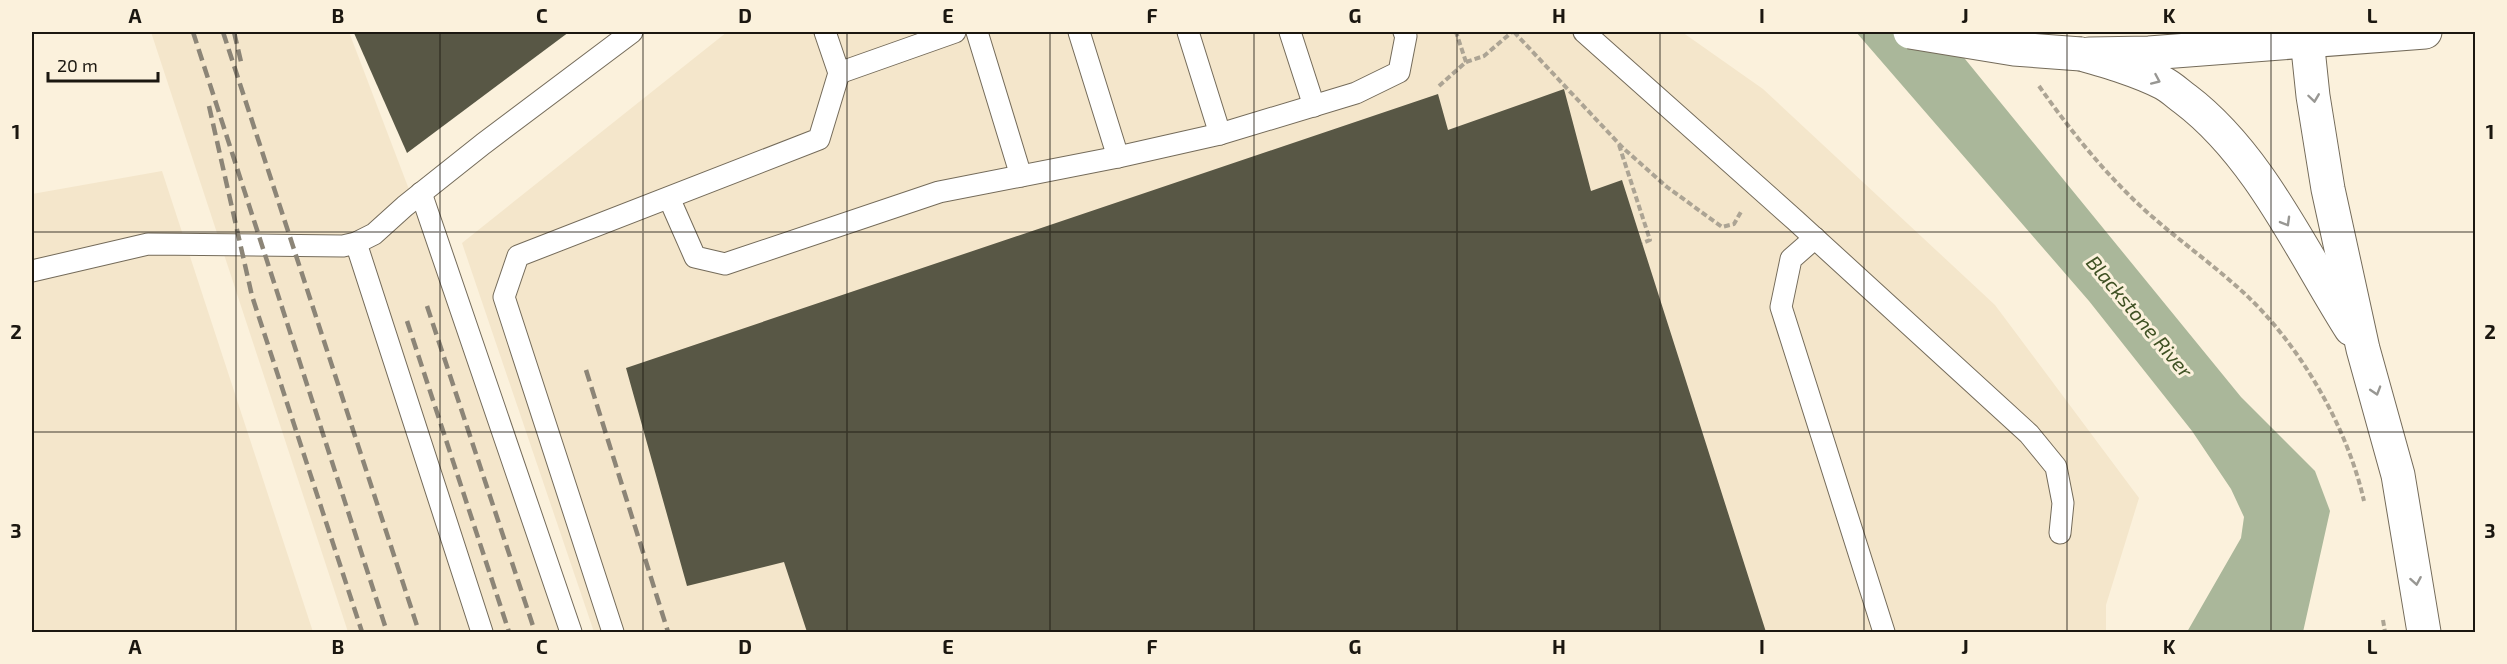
<svg xmlns="http://www.w3.org/2000/svg" width="2507" height="664" viewBox="0 0 2507 664" font-family="'Exo 2',sans-serif">
<style>
.built{fill:#f4e6cb}
.water{fill:#aab79a}
.building{fill:#585745}
.lines{fill:none;stroke-linecap:round;stroke-linejoin:round}
.service-casing{stroke:#746b5a;stroke-width:23}
.secondary-casing{stroke:#746b5a;stroke-width:35}
.motorway-casing{stroke:#746b5a;stroke-width:35}
.path{stroke:#aca494;stroke-width:4;stroke-dasharray:6 3;stroke-linecap:butt}
.service{stroke:#fff;stroke-width:21}
.secondary{stroke:#fff;stroke-width:33}
.motorway{stroke:#fff;stroke-width:33}
.rail{stroke:#8c8577;stroke-width:4.5;stroke-dasharray:12 6;stroke-linecap:butt}
.secondary-bridge-casing{stroke:#746b5a;stroke-width:35;stroke-linecap:butt}
.secondary-bridge{stroke:#fff;stroke-width:33}
.oneway{stroke:#989793}
.grid{fill:none;stroke:#1b1710;stroke-width:1.5;stroke-opacity:0.55}
.labels{text-anchor:middle;dominant-baseline:central;stroke-width:6;stroke-linejoin:round;paint-order:stroke}
.water-label{font-size:20px;font-style:italic;fill:#3f5123;stroke:#fbf1dc}
.neatline{fill:none;stroke:#1b1710;stroke-width:2}
.grid-label{font-size:20px;text-anchor:middle;font-weight:bold;fill:#1b1710}
</style>
<rect width="100%" height="100%" fill="#fbf1dc"/>
<g class="built">
<path d="M 151,32 L 349,32 L 458,318 L 563,632 L 348,632 Z"/>
<path d="M 727,32 L 1682,32 L 1763,89 L 1995,305 L 2139,498 L 2106,605 L 2106,632 L 594,632 L 462,243 Z"/>
<path d="M 162,171 L 313,632 L 32,632 L 32,194 Z"/>
</g>
<path class="water" d="M 1856,32 L 1943,32 L 2241,397 L 2315,471 L 2330,511 L 2303,632 L 2187,632 L 2241,538 L 2244,517 L 2231,489 L 2192,431 L 2089,301 Z"/>
<g class="building">
<path d="M 356,32 L 569,32 L 407,153 L 354,33 Z"/>
<path d="M 1564,89 L 1591,191 L 1622,180 L 1766,632 L 807,632 L 784,562 L 687,586 L 626,368 L 1438,94 L 1448,130 Z"/>
</g>
<g class="lines">
<g class="service-casing">
<g id="service">
<path d="M 825,32 L 839,73 L 955,32"/>
<path d="M 977,32 L 1021,176"/>
<path d="M 1079,32 L 1118,157"/>
<path d="M 1188,32 L 1220,134"/>
<path d="M 1290,32 L 1314,106"/>
<path d="M 1584,32 L 1795,220 L 2029,434 L 2056,467 L 2063,503 L 2060,533"/>
<path d="M 421,193 L 571,632"/>
<path d="M 669,198 L 695,257 L 725,264 L 939,192 L 1118,157 L 1220,134 L 1356,93 L 1399,72 L 1406,36 L 1404,32"/>
<path d="M 1815,238 L 1791,259 L 1781,307 L 1884,632"/>
<path d="M 356,243 L 482,632"/>
<path d="M 32,271 L 148,244 L 343,246 L 356,243 L 374,234 L 405,206 L 483,144 L 632,32"/>
<path d="M 613,632 L 504,297 L 518,256 L 819,139 L 839,73"/>
</g>
</g>
<g class="secondary-casing">
<path id="secondary" d="M 2089,54 L 2149,53 L 2425,32"/>
</g>
<g class="motorway-casing">
<g id="motorway">
<path d="M 2307,39 L 2313,96 L 2328,189 L 2363,349 L 2398,475 L 2424,632"/>
<path d="M 2081,54 C 2109,62 2137,70 2163,83 C 2171,87 2178,94 2185,99 C 2259,155 2302,252 2351,329"/>
</g>
</g>
<g class="path">
<path d="M 1514,32 L 1623,148 L 1667,187 L 1722,227 L 1734,224 L 1742,210"/>
<path d="M 1466,62 L 1484,56 L 1512,32"/>
<path d="M 1439,86 L 1466,62 L 1456,32"/>
<path d="M 2039,86 C 2065,123 2094,160 2126,192 C 2162,229 2206,258 2244,293 C 2300,345 2347,426 2364,501"/>
<path d="M 1619,145 L 1650,240 L 1642,243"/>
<path d="M 2383,620 L 2385,632"/>
</g>
<use href="#service" class="service"/>
<use href="#secondary" class="secondary"/>
<use href="#motorway" class="motorway"/>
<g class="rail">
<path d="M 193,32 L 387,632"/>
<path d="M 223,32 L 419,632"/>
<path d="M 234,32 L 242,66"/>
<path d="M 209,106 L 252,296 L 362,632"/>
<path d="M 427,306 L 535,632"/>
<path d="M 407,321 L 509,632"/>
<path d="M 586,370 L 668,632"/>
</g>
<g class="secondary-bridge-casing">
<path id="secondary-bridge" d="M 1910,32 L 2014,49 L 2081,54"/>
</g>
<use href="#secondary-bridge" class="secondary-bridge"/>
</g>
<defs><path id="oneway-chevron" d="M-2-3.5L2.5 0L-2 3.5" fill="none" stroke-width="1.6" stroke-linecap="round" stroke-linejoin="round" transform="scale(1.5)"/></defs>
<g class="oneway">
<use href="#oneway-chevron" transform="translate(2156 80) rotate(24)"/>
<use href="#oneway-chevron" transform="translate(2314 98) rotate(82)"/>
<use href="#oneway-chevron" transform="translate(2286 222) rotate(60)"/>
<use href="#oneway-chevron" transform="translate(2376 391) rotate(73)"/>
<use href="#oneway-chevron" transform="translate(2416 581) rotate(80)"/>
</g>
<path class="grid" d="M 236,32 L 236,632M 440,32 L 440,632M 643,32 L 643,632M 847,32 L 847,632M 1050,32 L 1050,632M 1254,32 L 1254,632M 1457,32 L 1457,632M 1660,32 L 1660,632M 1864,32 L 1864,632M 2067,32 L 2067,632M 2271,32 L 2271,632M 32,232 L 2476,232M 32,432 L 2476,432"/>
<g class="labels">
<g class="water-label">
<text transform="translate(2140 316) rotate(50)">Blackstone River</text>
</g>
</g>
<rect width="2507" height="664" fill="none" stroke="#fbf1dc" stroke-width="66"/>
<path d="M48 72v9h110v-9" fill="none" stroke="#1b1710" stroke-width="3"/>
<text x="57" y="72" font-size="18" fill="#1b1710" stroke="#fbf1dc" stroke-width="4.5" paint-order="stroke">20 m</text>
<rect x="33" y="33" width="2441" height="598" class="neatline"/>
<g class="grid-label">
<text x="135" y="23">A</text>
<text x="338" y="23">B</text>
<text x="542" y="23">C</text>
<text x="745" y="23">D</text>
<text x="948" y="23">E</text>
<text x="1152" y="23">F</text>
<text x="1355" y="23">G</text>
<text x="1559" y="23">H</text>
<text x="1762" y="23">I</text>
<text x="1965" y="23">J</text>
<text x="2169" y="23">K</text>
<text x="2372" y="23">L</text>
<text x="16" y="139">1</text>
<text x="2490" y="139">1</text>
<text x="16" y="339">2</text>
<text x="2490" y="339">2</text>
<text x="16" y="538">3</text>
<text x="2490" y="538">3</text>
<text x="135" y="654">A</text>
<text x="338" y="654">B</text>
<text x="542" y="654">C</text>
<text x="745" y="654">D</text>
<text x="948" y="654">E</text>
<text x="1152" y="654">F</text>
<text x="1355" y="654">G</text>
<text x="1559" y="654">H</text>
<text x="1762" y="654">I</text>
<text x="1965" y="654">J</text>
<text x="2169" y="654">K</text>
<text x="2372" y="654">L</text>
</g>
</svg>
